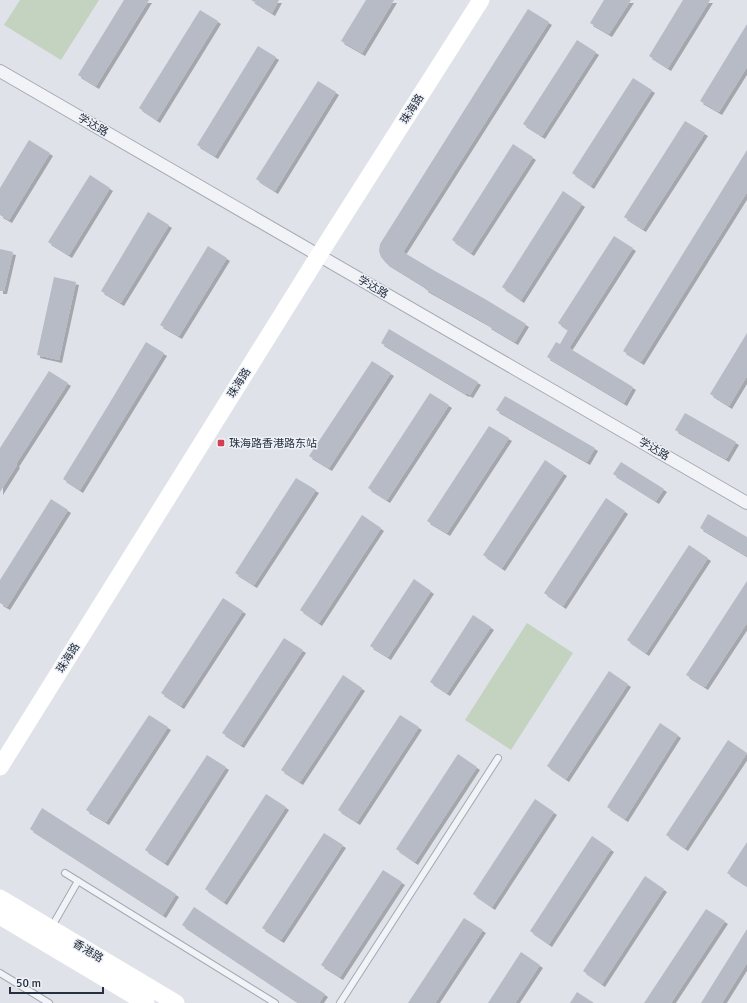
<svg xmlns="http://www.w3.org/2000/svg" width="747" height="1003" viewBox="0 0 747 1003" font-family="Signika,'Noto Sans SC',sans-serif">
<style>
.green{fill:#c4d3bf}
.building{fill:#b6bbc6;filter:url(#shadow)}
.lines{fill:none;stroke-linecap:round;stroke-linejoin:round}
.service-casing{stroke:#a4a9b3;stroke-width:8}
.minor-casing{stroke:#a4a9b3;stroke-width:14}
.service{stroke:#f1f3f7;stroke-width:6}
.minor{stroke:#f1f3f7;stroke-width:12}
.secondary{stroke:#fff;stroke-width:17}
.poi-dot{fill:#d33e53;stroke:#eef1f6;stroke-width:1.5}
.labels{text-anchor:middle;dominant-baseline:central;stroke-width:3;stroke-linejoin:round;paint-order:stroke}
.street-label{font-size:11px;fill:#273040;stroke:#eef1f6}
.poi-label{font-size:11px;fill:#273040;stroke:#eef1f6;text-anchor:start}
</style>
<defs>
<filter id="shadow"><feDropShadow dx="3" dy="3" stdDeviation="0" flood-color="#0004"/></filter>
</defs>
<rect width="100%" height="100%" fill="#dfe2e9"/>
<g class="green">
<path d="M 20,0 L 99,0 L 61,60 L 4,25 Z"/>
<path d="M 527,623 L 573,653 L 511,750 L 465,720 Z"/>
</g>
<g class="building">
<path d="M 124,0 L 149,0 L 96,86 L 78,75 Z"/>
<path d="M 251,0 L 279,0 L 272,13 Z"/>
<path d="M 366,0 L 394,0 L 362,53 L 341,41 Z"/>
<path d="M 604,0 L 631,0 L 609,34 L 590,23 Z"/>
<path d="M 683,0 L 710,0 L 668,68 L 649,56 Z"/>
<path d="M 528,9 L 549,22 L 403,252 L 435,271 L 485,299 L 526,324 L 515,342 L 488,326 L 489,325 L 425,289 L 425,287 L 386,263 L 381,257 L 379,251 L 380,244 Z"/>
<path d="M 200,10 L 218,21 L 157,120 L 139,108 Z"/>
<path d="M 747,24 L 747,67 L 719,112 L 700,101 Z"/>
<path d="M 577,40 L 596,52 L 542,136 L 523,124 Z"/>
<path d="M 258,46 L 276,57 L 215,156 L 197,145 Z"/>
<path d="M 633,78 L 652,90 L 591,186 L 572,173 Z"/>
<path d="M 318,81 L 336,92 L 275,191 L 256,179 Z"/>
<path d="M 685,121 L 705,133 L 643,229 L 624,217 Z"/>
<path d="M 29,140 L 50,153 L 9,220 L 0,215 L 0,188 Z"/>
<path d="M 513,144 L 533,157 L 471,253 L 452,240 Z"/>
<path d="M 747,150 L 747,192 L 641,362 L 623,351 Z"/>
<path d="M 90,175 L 110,188 L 69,255 L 48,242 Z"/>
<path d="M 563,191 L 582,204 L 521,300 L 502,287 Z"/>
<path d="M 148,212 L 169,225 L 121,303 L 101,291 Z"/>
<path d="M 614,236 L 633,248 L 569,348 L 633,387 L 624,403 L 547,357 L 556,342 L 560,344 L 568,330 L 558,323 Z"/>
<path d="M 208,246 L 227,258 L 179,336 L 160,325 Z"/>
<path d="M 0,249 L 13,252 L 4,291 L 0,291 Z"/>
<path d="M 54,277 L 76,282 L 59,360 L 37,355 Z"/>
<path d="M 389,329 L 478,382 L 470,395 L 466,393 L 466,394 L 381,343 Z"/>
<path d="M 747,333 L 747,376 L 729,406 L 710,394 Z"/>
<path d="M 146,342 L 164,353 L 80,490 L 63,479 L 109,404 Z"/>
<path d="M 372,361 L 391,373 L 329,468 L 309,456 Z"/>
<path d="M 49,371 L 68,383 L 16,464 L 17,465 L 0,492 L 0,448 Z"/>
<path d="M 430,393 L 449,405 L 387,500 L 368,488 Z"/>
<path d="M 505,396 L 595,448 L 587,462 L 496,410 Z"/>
<path d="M 685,413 L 736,442 L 726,459 L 675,430 Z"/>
<path d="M 489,426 L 509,438 L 447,533 L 427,521 Z"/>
<path d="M 545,460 L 564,473 L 502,568 L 483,555 Z"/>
<path d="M 621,462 L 664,489 L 656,501 L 613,474 Z"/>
<path d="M 296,478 L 316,490 L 254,585 L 235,573 Z"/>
<path d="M 606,498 L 625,511 L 563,606 L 544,593 Z"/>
<path d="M 51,499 L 68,510 L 7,607 L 0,603 L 0,580 Z"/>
<path d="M 708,514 L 747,537 L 747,556 L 700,528 Z"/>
<path d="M 362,515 L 381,528 L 319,623 L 300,610 Z"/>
<path d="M 689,545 L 708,558 L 646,653 L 627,640 Z"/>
<path d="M 414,579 L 431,591 L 388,657 L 370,646 Z"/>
<path d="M 747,581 L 747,623 L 705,687 L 686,675 Z"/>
<path d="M 223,598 L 243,611 L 181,706 L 161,693 Z"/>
<path d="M 473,615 L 491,627 L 447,693 L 430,682 Z"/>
<path d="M 284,638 L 303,650 L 241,745 L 222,733 Z"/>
<path d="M 609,671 L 628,684 L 566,779 L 547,766 Z"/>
<path d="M 343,675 L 362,688 L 300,782 L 281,770 Z"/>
<path d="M 149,715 L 168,727 L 106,822 L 86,810 Z"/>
<path d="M 400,715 L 419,727 L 357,822 L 338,810 Z"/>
<path d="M 660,723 L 678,735 L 625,819 L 607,807 Z"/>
<path d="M 728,740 L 747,753 L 685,848 L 666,835 Z"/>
<path d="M 458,754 L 477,767 L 415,862 L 396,849 Z"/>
<path d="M 207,755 L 226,767 L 165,863 L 145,850 Z"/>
<path d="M 266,794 L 286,807 L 224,902 L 205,889 Z"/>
<path d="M 535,799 L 554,812 L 492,907 L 473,894 Z"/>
<path d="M 42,808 L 176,894 L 163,915 L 30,829 Z"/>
<path d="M 324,833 L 343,845 L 281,940 L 262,928 Z"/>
<path d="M 592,836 L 611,849 L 549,944 L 530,931 Z"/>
<path d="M 747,842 L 747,886 L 727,873 Z"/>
<path d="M 383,870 L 402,882 L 340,977 L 321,965 Z"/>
<path d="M 645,876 L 664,889 L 602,984 L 583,971 Z"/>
<path d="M 194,907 L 325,994 L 319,1003 L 299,1003 L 182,925 Z"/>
<path d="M 706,909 L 725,921 L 671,1003 L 644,1003 Z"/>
<path d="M 464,918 L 483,930 L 435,1003 L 408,1003 Z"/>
<path d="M 747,929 L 747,963 L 722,1003 L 701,1003 Z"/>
<path d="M 521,952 L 540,965 L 515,1003 L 488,1003 Z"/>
<path d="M 577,992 L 594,1003 L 570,1003 Z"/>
</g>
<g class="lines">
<g class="service-casing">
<g id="service">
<path d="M 65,873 L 275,1003"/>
<path d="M 51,928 L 78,881"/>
<path d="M 0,973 L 49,1003"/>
<path d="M 340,1003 L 498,758"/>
</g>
</g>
<g class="minor-casing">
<path id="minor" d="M 0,71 L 747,503"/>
</g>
<use href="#service" class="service"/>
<use href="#minor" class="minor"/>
<g class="secondary">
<path d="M 0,767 L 319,255 L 481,0"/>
<path d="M 0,898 L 176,1003"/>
<path d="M 0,916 L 146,1003"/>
</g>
</g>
<rect class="poi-dot" x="217" y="439" width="8" height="8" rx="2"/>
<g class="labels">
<g class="street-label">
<text transform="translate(412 109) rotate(-58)">珠海路</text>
<text transform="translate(93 125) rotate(30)">学达路</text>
<text transform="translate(373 287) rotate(30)">学达路</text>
<text transform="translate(239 383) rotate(-58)">珠海路</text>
<text transform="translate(654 449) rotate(30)">学达路</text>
<text transform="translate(68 658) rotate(-58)">珠海路</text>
<text transform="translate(88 951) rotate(31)">香港路</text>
</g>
<g class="poi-label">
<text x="229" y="443">珠海路香港路东站</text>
</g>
</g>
<path d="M10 987v6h93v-6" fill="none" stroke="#273040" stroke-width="2"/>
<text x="16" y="987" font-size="12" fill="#273040" stroke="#eef1f6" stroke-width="3" paint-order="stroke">50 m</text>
</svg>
